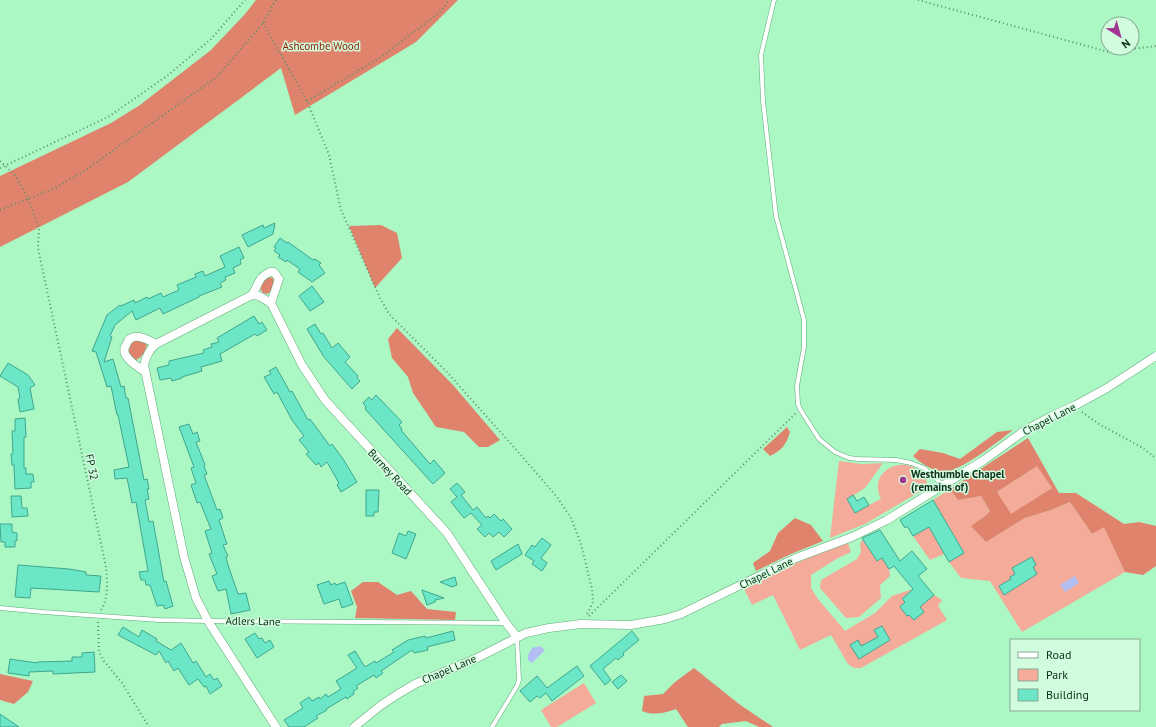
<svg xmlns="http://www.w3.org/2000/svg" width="1156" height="727" viewBox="0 0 1156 727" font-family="'PT Sans',sans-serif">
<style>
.green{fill:#f4ab99}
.forest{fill:#e0836d;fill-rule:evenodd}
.water{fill:#b3bff2}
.building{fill:#6be6c7;stroke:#3fa78e}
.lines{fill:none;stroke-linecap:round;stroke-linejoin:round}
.lane-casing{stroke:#5fa979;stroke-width:5}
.street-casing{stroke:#5fa979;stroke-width:9}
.path{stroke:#5b8f6c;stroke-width:2;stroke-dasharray:1 3;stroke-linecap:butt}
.lane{stroke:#fff;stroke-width:4}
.street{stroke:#fff;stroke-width:8}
.poi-dot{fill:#a23492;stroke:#d1fdde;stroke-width:1.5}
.labels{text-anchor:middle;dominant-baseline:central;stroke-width:3;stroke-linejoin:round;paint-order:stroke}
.park-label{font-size:11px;fill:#8b1c00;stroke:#d1fdde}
.street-label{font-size:11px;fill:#0e2d1a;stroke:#d1fdde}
.poi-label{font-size:11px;font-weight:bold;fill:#0e2d1a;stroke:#d1fdde;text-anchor:start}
</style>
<rect width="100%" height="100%" fill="#acf8c4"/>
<g class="green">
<path d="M 839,461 L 861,464 L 883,463 L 865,488 L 854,495 L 857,501 L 864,497 L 869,505 L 881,499 C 866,469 909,451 925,478 C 927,480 927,484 928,487 L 865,524 L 830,538 Z"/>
<path d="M 1038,465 L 1052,488 L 1011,515 L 997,492 Z"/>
<path d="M 950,489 L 958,500 L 981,496 L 990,511 L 985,516 L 972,526 L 986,542 L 1025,518 L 1051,510 L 1070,502 L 1092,534 L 1104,526 L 1125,572 L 1022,632 L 990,581 L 961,578 L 949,562 L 964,552 L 933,500 Z"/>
<path d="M 929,527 L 944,554 L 930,560 L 913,536 Z"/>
<path d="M 863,539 L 877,561 L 882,558 L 889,569 L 890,576 L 880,585 L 881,598 L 859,617 L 846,618 L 820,588 L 821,580 L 857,559 L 861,552 L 860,544 Z"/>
<path d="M 848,543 L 851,552 L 838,558 L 811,575 L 811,588 L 818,599 L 845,631 L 875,613 L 892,596 L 913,589 L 924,603 L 934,595 L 942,600 L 938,606 L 947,620 L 861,668 L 854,668 L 848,664 L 831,635 L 800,650 L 773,595 L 752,605 L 743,587 L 832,547 Z"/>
<path d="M 584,683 L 596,703 L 557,727 L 551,727 L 541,710 Z"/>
</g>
<g class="forest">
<path d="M 256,0 L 458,0 L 416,42 L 295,115 L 281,68 L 128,182 L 0,247 L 0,176 L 111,123 L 140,105 L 211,50 L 245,14 Z"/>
<path d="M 381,225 L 397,233 L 402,258 L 375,288 L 349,226 Z"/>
<path d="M 268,277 L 273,278 C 275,285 273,291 267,294 L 263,293 L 260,288 L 264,279 Z"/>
<path d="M 397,328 L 453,385 L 500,440 L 488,447 L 479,447 L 464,432 L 436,427 L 413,393 L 408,377 L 392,358 L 388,339 Z"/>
<path d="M 136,339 L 147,343 C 146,351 143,356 136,360 L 131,358 L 128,351 L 131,343 Z"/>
<path d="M 787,427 L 790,432 C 786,445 782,450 770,456 L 763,449 Z"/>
<path d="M 1013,430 C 1000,440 958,474 942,472 C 933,471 919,462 913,456 L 920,449 L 943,453 L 960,459 L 997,432 Z"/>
<path d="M 1028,438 L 1059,493 L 1076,493 L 1124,524 L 1139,522 L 1156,526 L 1156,566 L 1143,575 L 1125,572 L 1104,527 L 1092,534 L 1070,502 L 1051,510 L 1025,518 L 986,542 L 971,526 L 985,516 L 990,511 L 981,496 L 958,500 L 950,489 ZM 1037,466 L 1052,488 L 1011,514 L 997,492 Z"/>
<path d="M 795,518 L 811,525 L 823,541 L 791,554 L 756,571 L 753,563 L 770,551 L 778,533 Z"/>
<path d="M 363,582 L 378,582 L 397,595 L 411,591 L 427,609 L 456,612 L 455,620 L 355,618 L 357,607 L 351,591 Z"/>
<path d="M 694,668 L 739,704 L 773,727 L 759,727 L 746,721 L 722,724 L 719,727 L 688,727 L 676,709 C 665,713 653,716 642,711 L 644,696 L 663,694 L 675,682 Z"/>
<path d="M 0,674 L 33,681 L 28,692 L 14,704 L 0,700 Z"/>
</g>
<g class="water">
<path d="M 1075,576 L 1079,583 L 1065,592 L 1060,585 Z"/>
<path d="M 540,646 L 545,650 L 532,663 L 528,660 L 528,655 L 532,648 Z"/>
</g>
<g class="building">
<path d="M 275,223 L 273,234 L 248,247 L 242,235 L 263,225 L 264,228 Z"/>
<path d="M 280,238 L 287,243 L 288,242 L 313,260 L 315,259 L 321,263 L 319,265 L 325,273 L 312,282 L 298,272 L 300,269 L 287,260 L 286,262 L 278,257 L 280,255 L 274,251 L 276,248 L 274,247 Z"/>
<path d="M 239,247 L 244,258 L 240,260 L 241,264 L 233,268 L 235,273 L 225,277 L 226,280 L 220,283 L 222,287 L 199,296 L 199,297 L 163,314 L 160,308 L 136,320 L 132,311 L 115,325 L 110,336 L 112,337 L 104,362 L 113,359 L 121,387 L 124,386 L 126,398 L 128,398 L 144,480 L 147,479 L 149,489 L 147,489 L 149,499 L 145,500 L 149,522 L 153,521 L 164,582 L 166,581 L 173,606 L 165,609 L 163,605 L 157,606 L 150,585 L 146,585 L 145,580 L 141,580 L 139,572 L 148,571 L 136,502 L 132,503 L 127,478 L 115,479 L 114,470 L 129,467 L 118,415 L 117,415 L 111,386 L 107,387 L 96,352 L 92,351 L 107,315 L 120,305 L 121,306 L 134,300 L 135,303 L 147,297 L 148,299 L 161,293 L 163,297 L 179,290 L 177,285 L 196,277 L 195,274 L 203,271 L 205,276 L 225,267 L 220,256 Z"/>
<path d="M 312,286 L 324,302 L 310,311 L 299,296 Z"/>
<path d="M 254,316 L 259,324 L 262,322 L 267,330 L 257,336 L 255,334 L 220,354 L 222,361 L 201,367 L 202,371 L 182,377 L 182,378 L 172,381 L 171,378 L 160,380 L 157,368 L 169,365 L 169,361 L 204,353 L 203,350 L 212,347 L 211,344 L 219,342 L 217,338 Z"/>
<path d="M 315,324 L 321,334 L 323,333 L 332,348 L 338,343 L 350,357 L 345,362 L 358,376 L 357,378 L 360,381 L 352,389 L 324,357 L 307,329 Z"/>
<path d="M 8,363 L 28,375 L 35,385 L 30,388 L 34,409 L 20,412 L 18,399 L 20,398 L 18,387 L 0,376 Z"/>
<path d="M 276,367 L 290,392 L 292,391 L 308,420 L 310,419 L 330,446 L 332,444 L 343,459 L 357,482 L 341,492 L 337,485 L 339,483 L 327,462 L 321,467 L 319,463 L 316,465 L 306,454 L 309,452 L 299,440 L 304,436 L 292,420 L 277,392 L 274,394 L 264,377 L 271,374 L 269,371 Z"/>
<path d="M 376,395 L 402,422 L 399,425 L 402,429 L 401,430 L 430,464 L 434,460 L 445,473 L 433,484 L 365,409 L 366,407 L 363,403 L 369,397 L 372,400 Z"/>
<path d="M 25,418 L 26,437 L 24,437 L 24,468 L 26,468 L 26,474 L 33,474 L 34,482 L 31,482 L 31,488 L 15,489 L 14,465 L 12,465 L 11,454 L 13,454 L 12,431 L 15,431 L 15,419 Z"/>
<path d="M 189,424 L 193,434 L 197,432 L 200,441 L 196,442 L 205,465 L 204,466 L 207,474 L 204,475 L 217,510 L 220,509 L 223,518 L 219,520 L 227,544 L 223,545 L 228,556 L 226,557 L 228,565 L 238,594 L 246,593 L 250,610 L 231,614 L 226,589 L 218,591 L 212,576 L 217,574 L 209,554 L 212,553 L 205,531 L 211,529 L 200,502 L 197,503 L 191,485 L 196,483 L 191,468 L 194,467 L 179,427 Z"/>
<path d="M 457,483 L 465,492 L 461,495 L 473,510 L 477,507 L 486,518 L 488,516 L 490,518 L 494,514 L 501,521 L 503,519 L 512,529 L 504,537 L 499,532 L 493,537 L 489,533 L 485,537 L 477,529 L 482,525 L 471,513 L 464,518 L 451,502 L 457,497 L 450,489 Z"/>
<path d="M 366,490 L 379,490 L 378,512 L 374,512 L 374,516 L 366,516 Z"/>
<path d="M 853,495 L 857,501 L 864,497 L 869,505 L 855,513 L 847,499 Z"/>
<path d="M 11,496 L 21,496 L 22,508 L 27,508 L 28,516 L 12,517 Z"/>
<path d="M 933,500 L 964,553 L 949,562 L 929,527 L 913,536 L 907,526 L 905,528 L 900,520 Z"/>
<path d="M 0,524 L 12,524 L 12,532 L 17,533 L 17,541 L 15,541 L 15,547 L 5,547 L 5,542 L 1,542 Z"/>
<path d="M 880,530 L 900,561 L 912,551 L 927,569 L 918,576 L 934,595 L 920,607 L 924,612 L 914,620 L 909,615 L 907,616 L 900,607 L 905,602 L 902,599 L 913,589 L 894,566 L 889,569 L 882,558 L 877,561 L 862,538 Z"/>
<path d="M 408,531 L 416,534 L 406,559 L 392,553 L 399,533 L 406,536 Z"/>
<path d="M 542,538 L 551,545 L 541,558 L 547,563 L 542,571 L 532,564 L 534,561 L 525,555 L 532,545 L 535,547 Z"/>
<path d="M 518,544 L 522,554 L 496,570 L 491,561 Z"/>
<path d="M 1032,557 L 1036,565 L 1033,567 L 1037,574 L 1004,595 L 999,586 L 1011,579 L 1010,577 L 1015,574 L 1012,568 Z"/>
<path d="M 18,565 L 69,569 L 86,572 L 86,575 L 101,576 L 99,592 L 31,588 L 30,598 L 15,597 Z"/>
<path d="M 455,577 L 457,585 L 452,587 L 440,582 Z"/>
<path d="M 329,581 L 331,585 L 335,583 L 336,585 L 345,582 L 353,604 L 342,608 L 339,599 L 324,604 L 317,585 Z"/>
<path d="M 422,590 L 444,598 L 435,600 L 435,602 L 427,605 Z"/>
<path d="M 882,626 L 890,640 L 859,659 L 850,645 L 858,640 L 861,646 L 878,637 L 874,630 Z"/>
<path d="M 123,627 L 139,637 L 142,630 L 157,639 L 156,641 L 171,650 L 181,643 L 193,663 L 196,661 L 206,677 L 210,674 L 214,680 L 217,678 L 222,686 L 210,694 L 206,686 L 204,687 L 198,679 L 189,685 L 178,668 L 174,671 L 168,661 L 166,663 L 159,651 L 156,655 L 118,635 Z"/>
<path d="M 453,631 L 455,640 L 427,647 L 428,650 L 414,653 L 412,650 L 381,671 L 383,673 L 376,678 L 374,675 L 356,686 L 358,688 L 353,692 L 354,694 L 347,699 L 346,697 L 326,709 L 327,710 L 316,716 L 318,718 L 304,727 L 289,727 L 284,720 L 303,708 L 300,703 L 309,697 L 312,701 L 319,697 L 320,699 L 326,694 L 328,697 L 341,689 L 336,681 L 357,668 L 348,655 L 355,651 L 365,667 L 375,661 L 376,663 L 394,652 L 392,650 L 408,640 L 425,636 L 426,638 Z"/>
<path d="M 632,631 L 639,640 L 623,653 L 624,655 L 618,660 L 616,658 L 603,669 L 611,680 L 605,685 L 590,666 Z"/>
<path d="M 255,633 L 259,639 L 262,638 L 265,643 L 270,640 L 274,647 L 257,658 L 245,639 Z"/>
<path d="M 94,652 L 95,672 L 53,674 L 53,671 L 29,672 L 29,676 L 8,673 L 10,659 L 37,663 L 37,662 L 72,661 L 72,657 L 82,657 L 82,653 Z"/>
<path d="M 577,666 L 584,676 L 552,701 L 546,693 L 540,698 L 537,696 L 530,702 L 520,691 L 537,676 L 547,688 Z"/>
<path d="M 621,675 L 627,681 L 618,689 L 612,682 Z"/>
<path d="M 0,714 L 19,727 L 0,727 Z"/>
</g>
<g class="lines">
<g class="lane-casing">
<g id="lane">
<path d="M 774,0 L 761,55 L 763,101 L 776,216 L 804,320 L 804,347 L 797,386 L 798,404 L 800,409 L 819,439 L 835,452 L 849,458 L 858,459 L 896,460 L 911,463 L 924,468 L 943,485"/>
<path d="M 0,608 L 43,612 L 159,620 L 208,621 L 506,623"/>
<path d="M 492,727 L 517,686 L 519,680 L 517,637"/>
</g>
</g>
<g class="street-casing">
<g id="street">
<path d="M 252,295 C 259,284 258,277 270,272 L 274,272 L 279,279 L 271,303"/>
<path d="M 144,371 C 138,367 129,362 125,354 C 124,351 124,348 126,345 C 131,330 147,339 156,344"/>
<path d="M 276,727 L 208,621 L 196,598 L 184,557 L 144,365 C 146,356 149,350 156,344 L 252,295 L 259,296 L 271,303 L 302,365 L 325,400 L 447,533 L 506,623 L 517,637"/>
<path d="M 354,727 L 380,706 L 398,694 L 415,684 L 475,659 L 526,633 L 549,628 L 581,624 L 631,625 L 665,619 L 681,614 L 796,558 L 852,537 L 887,520 L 984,460 L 1024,431 L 1052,416 L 1076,405 L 1107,388 L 1156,356"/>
</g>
</g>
<g class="path">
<path d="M 918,0 L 1109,52 L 1156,46"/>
<path d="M 263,23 L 307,101 L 329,155 L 341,210 L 380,298 L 389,314 L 446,371 L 520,454 L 557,497 L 571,518 L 581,544 L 592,589 L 593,602 L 586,616"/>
<path d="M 307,101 L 378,59 L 440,12 L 449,0"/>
<path d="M 0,161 L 15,175 L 28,198 L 39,228 L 38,248 L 106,567 C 107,580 109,598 101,610"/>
<path d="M 0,168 L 108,117 L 167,76 L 211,39 L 245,0"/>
<path d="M 0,210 L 55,188 L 83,172 L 217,77 L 263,23 L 276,0"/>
<path d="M 1082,412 L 1099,424 L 1141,447 L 1156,458"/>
<path d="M 589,616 L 796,413"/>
<path d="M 98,622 L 99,652 L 104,661 L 122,683 L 149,727"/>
</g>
<use href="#lane" class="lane"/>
<use href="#street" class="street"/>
</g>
<circle class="poi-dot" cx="903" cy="480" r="4"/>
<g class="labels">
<g class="park-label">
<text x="321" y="46">Ashcombe Wood</text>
</g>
<g class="street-label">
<text transform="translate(1049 419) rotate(-27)">Chapel Lane</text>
<text transform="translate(92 467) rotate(78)">FP 32</text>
<text transform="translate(390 472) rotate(47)">Burney Road</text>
<text transform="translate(766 573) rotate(-26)">Chapel Lane</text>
<text transform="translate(253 621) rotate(1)">Adlers Lane</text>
<text transform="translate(449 669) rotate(-23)">Chapel Lane</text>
</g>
<g class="poi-label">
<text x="911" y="474">Westhumble Chapel<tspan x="911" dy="13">(remains of)</tspan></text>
</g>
</g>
<rect x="1010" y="639" width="130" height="72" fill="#d1fdde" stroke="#83aa90"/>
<rect x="1018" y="652" width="20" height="6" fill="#ffffff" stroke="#83aa90"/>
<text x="1046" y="659" font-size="12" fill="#0e2d1a">Road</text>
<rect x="1018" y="669" width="20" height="12" fill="#f4ab99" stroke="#83aa90"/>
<text x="1046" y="679" font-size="12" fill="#0e2d1a">Park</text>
<rect x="1018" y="689" width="20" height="12" fill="#6be6c7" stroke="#83aa90"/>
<text x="1046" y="699" font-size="12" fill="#0e2d1a">Building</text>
<g transform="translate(1120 36) rotate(143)"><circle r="19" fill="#d1fdde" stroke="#83aa90"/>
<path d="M0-3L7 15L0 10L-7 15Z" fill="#a23492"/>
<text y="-6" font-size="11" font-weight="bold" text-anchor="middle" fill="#0e2d1a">N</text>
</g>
</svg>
